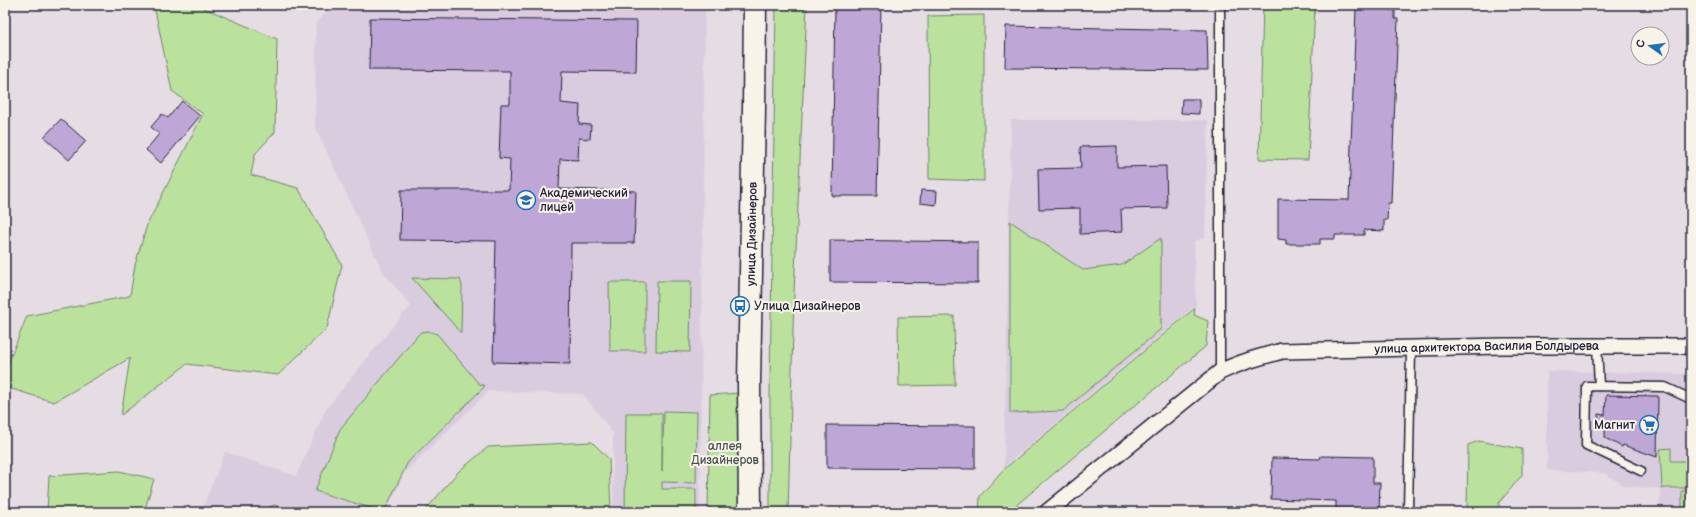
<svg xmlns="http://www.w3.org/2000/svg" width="1696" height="517" viewBox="0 0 1696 517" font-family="'Balsamiq Sans',sans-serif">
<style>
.built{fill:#daccdf}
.green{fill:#bbe29d;stroke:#6e826c}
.building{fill:#bea7d6;stroke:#22223b}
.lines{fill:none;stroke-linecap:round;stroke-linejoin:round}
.lane-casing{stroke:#22223b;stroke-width:11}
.street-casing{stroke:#22223b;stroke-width:18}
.secondary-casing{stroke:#22223b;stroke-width:25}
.lane{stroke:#f7f3e8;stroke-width:8}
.street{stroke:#f7f3e8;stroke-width:15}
.secondary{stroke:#f7f3e8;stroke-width:22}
.labels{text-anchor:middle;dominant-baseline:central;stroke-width:4;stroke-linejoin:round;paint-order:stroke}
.poi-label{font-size:12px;fill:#22223b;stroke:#f7f3e8;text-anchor:start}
.street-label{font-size:12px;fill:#22223b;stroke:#f7f3e8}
.park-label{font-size:12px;fill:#485254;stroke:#f7f3e8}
</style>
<rect width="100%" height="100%" fill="#e6dce3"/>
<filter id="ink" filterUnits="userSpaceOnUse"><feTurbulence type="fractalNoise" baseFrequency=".025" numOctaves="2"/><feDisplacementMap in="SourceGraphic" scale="8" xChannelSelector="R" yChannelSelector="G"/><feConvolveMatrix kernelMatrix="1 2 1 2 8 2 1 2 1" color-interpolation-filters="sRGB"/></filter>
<g filter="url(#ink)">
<g class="built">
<path d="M 333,5 L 705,5 L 700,512 L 613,512 L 613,433 L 583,394 L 489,391 L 404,473 L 386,512 L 201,512 L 225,452 L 296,476 L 326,409 L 402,315 L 411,306 L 383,272 L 315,127 L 316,23 Z"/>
<path d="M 1011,120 L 1208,120 L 1205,238 L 1194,241 L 1196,305 L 1004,467 Z"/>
<path d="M 1547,371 L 1691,374 L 1691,491 L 1682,491 L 1682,512 L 1659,512 L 1660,489 L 1625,486 L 1604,473 L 1547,470 Z"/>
</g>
<g class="green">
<path d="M 154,5 L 205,5 L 204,8 L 277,39 L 275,132 L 255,154 L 251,175 L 298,188 L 342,265 L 327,328 L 278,375 L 187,364 L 121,415 L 130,358 L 54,402 L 5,387 L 5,371 L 27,316 L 130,296 L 135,265 L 147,225 L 203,114 L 172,91 Z"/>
<path d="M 776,5 L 807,5 L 794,293 L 788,512 L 770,512 L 770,385 Z"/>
<path d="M 1263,5 L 1315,5 L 1308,160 L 1259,159 Z"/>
<path d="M 984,15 L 984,181 L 929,179 L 928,16 Z"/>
<path d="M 1010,221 L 1083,270 L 1122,265 L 1161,238 L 1161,329 L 1063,411 L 1010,413 Z"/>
<path d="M 412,278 L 460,279 L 462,286 L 461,333 Z"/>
<path d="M 657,281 L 691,281 L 690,352 L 656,351 Z"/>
<path d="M 609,282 L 645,282 L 645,351 L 610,351 Z"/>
<path d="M 1195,308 L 1194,315 L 1208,321 L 1206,346 L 1008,512 L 979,512 L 980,496 L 1003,470 Z"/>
<path d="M 954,316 L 955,385 L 899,386 L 898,317 Z"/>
<path d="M 428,331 L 437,334 L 479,384 L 485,386 L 408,462 L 384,512 L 315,491 L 340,429 L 417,336 L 421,332 Z"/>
<path d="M 741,393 L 740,512 L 708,512 L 710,395 Z"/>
<path d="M 664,411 L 697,412 L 696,483 L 662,482 L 662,489 L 696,489 L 696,512 L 625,512 L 626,413 L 662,413 L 662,471 Z"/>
<path d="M 1479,441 L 1522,449 L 1522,475 L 1499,503 L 1499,512 L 1467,512 L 1468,445 Z"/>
<path d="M 592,442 L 609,459 L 611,512 L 424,512 L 458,472 L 488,447 Z"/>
<path d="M 1671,448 L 1671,461 L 1691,461 L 1691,488 L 1662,488 L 1660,449 Z"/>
<path d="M 119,471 L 154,479 L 144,512 L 47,512 L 49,476 Z"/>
<rect x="1682" y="491" width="9" height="21"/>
<path d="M 275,505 L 292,512 L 253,512 L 256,511 Z"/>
</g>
<g class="building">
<path d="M 835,5 L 881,5 L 877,196 L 832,196 Z"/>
<path d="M 1356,8 L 1395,10 L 1395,19 L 1398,19 L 1391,203 L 1388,203 L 1387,220 L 1384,220 L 1384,231 L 1364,230 L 1364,235 L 1335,235 L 1335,239 L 1320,239 L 1320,244 L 1286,244 L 1286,240 L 1278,239 L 1278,199 L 1349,200 Z"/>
<path d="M 370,18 L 637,21 L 636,72 L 562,71 L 561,103 L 580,105 L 579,124 L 591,125 L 590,139 L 579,138 L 578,160 L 560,159 L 559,189 L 636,191 L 634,243 L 571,243 L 570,364 L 493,362 L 496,241 L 400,240 L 401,190 L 509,190 L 510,159 L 499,158 L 501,104 L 510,104 L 510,71 L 369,70 Z"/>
<path d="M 1006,26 L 1207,30 L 1208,70 L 1005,68 Z"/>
<path d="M 1182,99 L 1199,99 L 1199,114 L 1181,113 Z"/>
<path d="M 182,101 L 200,116 L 161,163 L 146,150 L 159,134 L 151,127 L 162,114 L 168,118 Z"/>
<path d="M 61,119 L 86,141 L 69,160 L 44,137 Z"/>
<path d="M 1117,146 L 1117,167 L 1166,166 L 1167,208 L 1121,209 L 1122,232 L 1080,234 L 1080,208 L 1039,209 L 1038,169 L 1081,168 L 1080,147 Z"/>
<path d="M 921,190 L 937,191 L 936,205 L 920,203 Z"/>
<path d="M 830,240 L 978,242 L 978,283 L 830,282 Z"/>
<path d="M 1606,395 L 1658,396 L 1657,457 L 1623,445 L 1622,447 L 1605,438 L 1605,428 L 1599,428 L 1598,414 L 1605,415 Z"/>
<path d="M 827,425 L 975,426 L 975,469 L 827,468 Z"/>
<path d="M 1321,456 L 1373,457 L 1373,483 L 1380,483 L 1379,512 L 1336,512 L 1336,501 L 1271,499 L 1272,458 L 1320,459 Z"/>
</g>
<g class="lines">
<g class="lane-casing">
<g id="lane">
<path d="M 1597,345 L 1599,386"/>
<path d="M 1220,372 L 1220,5"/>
<path d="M 1641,471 L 1586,445 L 1587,386 L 1665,387 L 1691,399"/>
<path d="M 1408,512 L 1411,349"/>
</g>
</g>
<g class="street-casing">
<g id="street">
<path id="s1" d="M 1047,512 L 1220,372 C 1240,362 1260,357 1282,351 L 1502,346 L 1691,346"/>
</g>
</g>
<g class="secondary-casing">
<g id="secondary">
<path id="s2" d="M 750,512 L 749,383 L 754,108 L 755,5"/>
</g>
</g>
<use href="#lane" class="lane"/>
<use href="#street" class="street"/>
<use href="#secondary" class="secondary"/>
</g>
</g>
<defs>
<g id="school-ring" transform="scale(1)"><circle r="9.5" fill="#f7f3e8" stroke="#1f6fb2" stroke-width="1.5"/><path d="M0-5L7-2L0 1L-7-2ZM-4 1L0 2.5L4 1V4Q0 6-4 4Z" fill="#1f6fb2"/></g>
<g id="bus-ring" transform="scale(1)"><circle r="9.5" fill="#f7f3e8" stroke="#1f6fb2" stroke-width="1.5"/><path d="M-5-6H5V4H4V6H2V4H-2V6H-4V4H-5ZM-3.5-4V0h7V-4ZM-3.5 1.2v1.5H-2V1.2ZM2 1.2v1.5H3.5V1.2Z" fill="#1f6fb2"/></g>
<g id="supermarket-ring" transform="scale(1)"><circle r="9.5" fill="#f7f3e8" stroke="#1f6fb2" stroke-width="1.5"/><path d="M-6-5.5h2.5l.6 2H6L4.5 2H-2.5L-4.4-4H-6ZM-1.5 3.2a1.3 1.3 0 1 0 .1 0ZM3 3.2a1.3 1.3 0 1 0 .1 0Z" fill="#1f6fb2"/></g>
</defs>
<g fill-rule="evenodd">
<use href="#school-ring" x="526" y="200"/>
<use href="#bus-ring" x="740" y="306"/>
<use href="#supermarket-ring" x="1649" y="425"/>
</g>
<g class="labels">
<g class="poi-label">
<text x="540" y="193">Академический<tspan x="540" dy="14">лицей</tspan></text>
<text x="754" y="306">Улица Дизайнеров</text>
<text x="1635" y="425" text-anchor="end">Магнит</text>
</g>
<g class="street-label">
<text stroke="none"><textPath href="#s2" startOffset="278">улица Дизайнеров</textPath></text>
<text stroke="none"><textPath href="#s1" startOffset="493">улица архитектора Василия Болдырева</textPath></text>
</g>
<g class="park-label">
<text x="725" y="446">аллея<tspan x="725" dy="14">Дизайнеров</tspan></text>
</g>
</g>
<rect width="1696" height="517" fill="none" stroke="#f7f3e8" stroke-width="20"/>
<rect x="10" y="10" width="1676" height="497" fill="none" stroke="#22223b" stroke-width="1.5" filter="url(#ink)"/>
<g transform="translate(1650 46) rotate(284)"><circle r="19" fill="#f7f3e8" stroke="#a29fa3"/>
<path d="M0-3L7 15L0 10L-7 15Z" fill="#1f6fb2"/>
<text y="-6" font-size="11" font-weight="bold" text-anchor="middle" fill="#22223b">С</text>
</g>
</svg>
